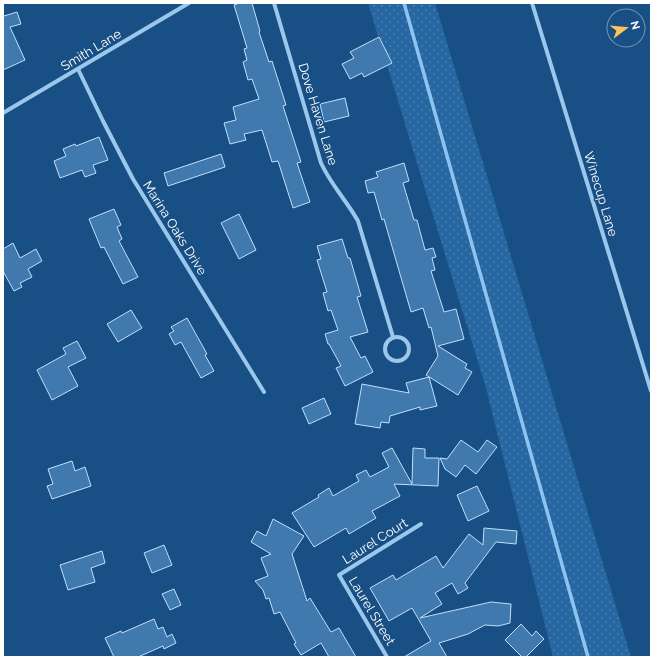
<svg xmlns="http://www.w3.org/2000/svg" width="654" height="660" viewBox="0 0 654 660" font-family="Raleway,sans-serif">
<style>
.grass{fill:url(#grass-dots)}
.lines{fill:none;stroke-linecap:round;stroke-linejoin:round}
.stream{stroke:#8fc3ef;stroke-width:3.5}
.building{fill:#4079ae;stroke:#c2dff9}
.street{stroke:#9cc7ec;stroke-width:4}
.labels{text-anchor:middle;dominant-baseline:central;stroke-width:3;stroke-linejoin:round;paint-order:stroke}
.street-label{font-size:13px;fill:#fff;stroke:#184f84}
</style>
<defs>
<pattern id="grass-dots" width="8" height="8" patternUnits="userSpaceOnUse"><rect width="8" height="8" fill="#2667a2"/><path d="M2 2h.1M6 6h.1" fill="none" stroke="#477eb0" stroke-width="1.8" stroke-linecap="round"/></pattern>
</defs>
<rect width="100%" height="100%" fill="#184f84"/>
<path class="grass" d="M 368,3 L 435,3 L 631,657 L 553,657 L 486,388 Z"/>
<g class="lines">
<path class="stream" d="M 404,3 L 588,657"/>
</g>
<g class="building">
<path d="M 239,3 L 252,3 L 260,31 L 259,32 L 269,62 L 272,61 L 286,105 L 283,106 L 301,162 L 297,163 L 310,202 L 293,208 L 278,161 L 272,162 L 262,130 L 244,134 L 246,140 L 230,144 L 224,123 L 236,120 L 233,107 L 259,99 L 252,79 L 248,80 L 243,62 L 247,60 L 244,49 L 247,48 L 234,5 Z"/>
<path d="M 17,12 L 21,24 L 10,27 L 25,60 L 3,70 L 3,13 L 4,16 Z"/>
<path d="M 379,37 L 392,63 L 364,77 L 362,73 L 350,79 L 342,64 L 354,58 L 350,52 Z"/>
<path d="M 345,98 L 349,116 L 324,122 L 320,104 Z"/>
<path d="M 99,137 L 108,160 L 93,165 L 96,173 L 85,177 L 82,170 L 60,178 L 54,161 L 66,156 L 63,149 L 75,144 L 76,146 Z"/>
<path d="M 221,154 L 225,167 L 168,186 L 164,173 Z"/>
<path d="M 404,163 L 409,181 L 403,183 L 414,220 L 417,220 L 425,250 L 433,248 L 436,257 L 432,258 L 435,270 L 431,271 L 444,312 L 456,309 L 464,339 L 438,346 L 467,364 L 465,368 L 472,372 L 458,395 L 426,375 L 438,356 L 431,327 L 429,328 L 423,308 L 411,312 L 384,219 L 382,220 L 374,192 L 368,193 L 365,181 L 378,177 L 376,172 Z"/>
<path d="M 114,209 L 121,225 L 117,227 L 122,239 L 119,241 L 138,277 L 123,284 L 104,247 L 101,248 L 89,219 Z"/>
<path d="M 239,214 L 256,250 L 239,259 L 221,223 Z"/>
<path d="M 342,239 L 348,258 L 350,258 L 361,296 L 357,297 L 368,332 L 350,337 L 361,358 L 365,356 L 373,372 L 345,386 L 336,368 L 341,366 L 329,344 L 328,344 L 325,334 L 338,330 L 331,310 L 328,311 L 323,293 L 327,292 L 317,260 L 321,259 L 317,246 Z"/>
<path d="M 13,243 L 20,258 L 36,249 L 42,261 L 28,269 L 32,277 L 20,283 L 22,287 L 14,291 L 3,271 L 3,249 Z"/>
<path d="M 131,310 L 142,328 L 118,342 L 107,324 Z"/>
<path d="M 187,318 L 207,354 L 205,355 L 214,371 L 201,378 L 181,342 L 175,345 L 169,334 L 174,331 L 171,327 Z"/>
<path d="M 77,341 L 86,358 L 68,367 L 78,386 L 52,400 L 37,370 L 66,354 L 63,348 Z"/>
<path d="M 429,377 L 437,406 L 420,410 L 420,407 L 390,416 L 389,423 L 381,422 L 380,428 L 355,424 L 362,384 L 409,393 L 406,383 Z"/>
<path d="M 324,398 L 331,414 L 309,424 L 302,408 Z"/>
<path d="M 461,440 L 478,452 L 487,440 L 497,447 L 476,474 L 465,465 L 456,477 L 445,469 L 440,458 L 447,459 Z"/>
<path d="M 392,448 L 412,484 L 413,448 L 425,449 L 425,458 L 439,458 L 438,486 L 394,484 L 400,496 L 372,511 L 376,518 L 349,534 L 346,528 L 314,547 L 292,513 L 319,497 L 318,495 L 329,488 L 333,496 L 359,481 L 356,475 L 366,470 L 370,477 L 389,467 L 382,453 Z"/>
<path d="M 72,461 L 75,471 L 85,467 L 91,486 L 52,499 L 47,486 L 53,484 L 48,469 Z"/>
<path d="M 477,486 L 489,511 L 468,521 L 457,495 Z"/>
<path d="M 273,519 L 304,536 L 292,554 L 307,601 L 310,598 L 331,632 L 339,628 L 356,657 L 329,657 L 321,643 L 301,655 L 294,644 L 296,643 L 280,612 L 274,614 L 269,598 L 266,599 L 263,590 L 255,581 L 268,576 L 261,558 L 271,554 L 251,542 L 257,531 L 266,536 Z"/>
<path d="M 484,528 L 517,531 L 516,544 L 496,542 L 465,583 L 468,588 L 458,594 L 452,583 L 435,593 L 442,604 L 420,618 L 491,602 L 511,604 L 510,623 L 498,626 L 485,625 L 468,634 L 439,643 L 447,657 L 404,657 L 431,641 L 412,608 L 389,621 L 370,588 L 393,575 L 396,580 L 436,556 L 443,568 L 469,534 L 483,545 Z"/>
<path d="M 164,545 L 172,565 L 152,573 L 144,553 Z"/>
<path d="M 102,551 L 105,563 L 91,568 L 95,582 L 68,590 L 60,565 Z"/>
<path d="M 174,589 L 181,605 L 170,610 L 162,594 Z"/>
<path d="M 154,619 L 158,629 L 163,627 L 167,637 L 172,634 L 176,643 L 164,649 L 163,646 L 138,657 L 114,657 L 105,638 L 121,631 L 122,633 Z"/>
<path d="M 521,624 L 532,636 L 536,631 L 544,639 L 526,657 L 522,657 L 505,640 Z"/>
</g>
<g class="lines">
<g class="street">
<path d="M 274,3 L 321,163 C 331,185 347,201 358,221 L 393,337"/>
<path d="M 532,3 L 651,391"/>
<path d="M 78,69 L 103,121 L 133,179 L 264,392"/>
<path d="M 3,113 L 189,3"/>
<circle cx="397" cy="349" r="12"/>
<path d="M 387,657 L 339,575 L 421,524"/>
</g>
</g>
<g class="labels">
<g class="street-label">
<text transform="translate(91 50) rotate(-31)">Smith Lane</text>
<text transform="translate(318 114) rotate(73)">Dove Haven Lane</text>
<text transform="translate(601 194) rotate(73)">Winecup Lane</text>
<text transform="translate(175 228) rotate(58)">Marina Oaks Drive</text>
<text transform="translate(375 541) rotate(-32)">Laurel Court</text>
<text transform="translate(372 611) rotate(59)">Laurel Street</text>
</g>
</g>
<rect width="654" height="660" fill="none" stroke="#ffffff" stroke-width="8"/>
<g transform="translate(626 28) rotate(74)"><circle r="19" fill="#184f84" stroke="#7495b5"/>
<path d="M0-3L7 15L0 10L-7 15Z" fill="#ffc258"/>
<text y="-6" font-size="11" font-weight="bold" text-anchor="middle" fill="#ffffff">N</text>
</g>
</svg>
